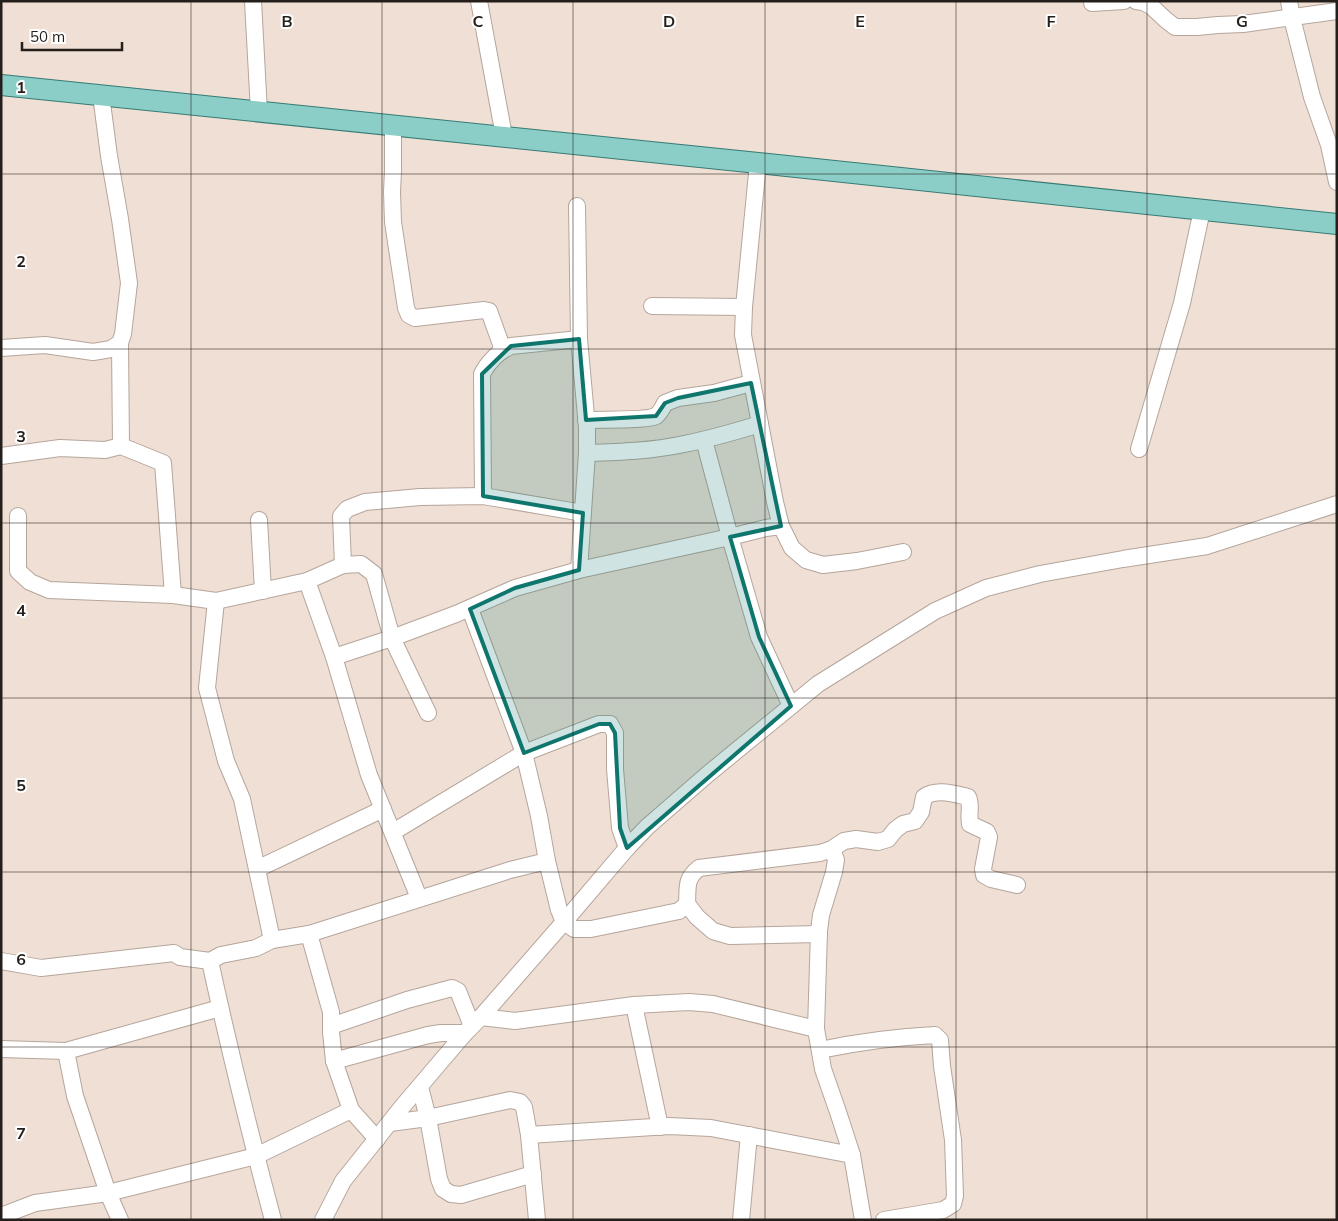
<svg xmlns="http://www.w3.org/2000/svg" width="1338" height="1221" viewBox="0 0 1338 1221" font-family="Mulish,sans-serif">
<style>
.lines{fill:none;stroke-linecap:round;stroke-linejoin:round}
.minor-casing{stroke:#b5a59b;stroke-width:18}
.major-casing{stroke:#357b73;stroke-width:22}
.minor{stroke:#fff;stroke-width:16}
.major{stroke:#8bcdc7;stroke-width:20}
.marked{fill:#0f766e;fill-opacity:0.2;stroke:#0f766e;stroke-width:4;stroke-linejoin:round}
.grid{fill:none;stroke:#251f1b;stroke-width:1;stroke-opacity:0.55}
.grid-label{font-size:16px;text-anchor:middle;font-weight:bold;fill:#251f1b;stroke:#fff;stroke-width:4;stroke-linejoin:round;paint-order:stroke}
</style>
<rect width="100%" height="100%" fill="#f0dfd5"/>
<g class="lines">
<g class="minor-casing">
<g id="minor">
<path d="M 253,1 L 259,112"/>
<path d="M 479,1 L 504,136"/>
<path d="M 1136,1 L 1143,2 L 1151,6 L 1166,20 L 1175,27 L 1197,27 L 1218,25 L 1243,24 L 1337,11"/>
<path d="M 1289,1 L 1292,18 L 1312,97 L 1329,145 L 1337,182"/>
<path d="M 1092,3 L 1124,1"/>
<path d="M 393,125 L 393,171 L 392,192 L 393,222 L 406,308 L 409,315 L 415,318 L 484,310 L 489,311 L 503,350"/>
<path d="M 758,163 L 744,307 L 743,335 L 775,502 L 781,526 L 792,548 L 806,560 L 823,565 L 857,561 L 903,552"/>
<path d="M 577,206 L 579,339 L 587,427 L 587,453 L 579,570"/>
<path d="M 652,306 L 744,307"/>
<path d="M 120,343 L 121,446"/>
<path d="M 1,348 L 45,345 L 93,352 L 111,349 L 120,343 L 123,334 L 129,283 L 120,219 L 109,156 L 101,95"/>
<path d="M 586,420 C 599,419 646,421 656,416 C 660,413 663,407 665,403 L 678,398 L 714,393 L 751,383"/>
<path d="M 704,440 L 730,537 L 759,637 L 791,706"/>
<path d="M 1139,449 L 1182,303 L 1202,210"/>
<path d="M 587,453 C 619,452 652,451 684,444 C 709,439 734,432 760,424"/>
<path d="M 1,456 L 60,448 L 105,450 L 121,446 L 163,463 L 173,595"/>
<path d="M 483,496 L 482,374 C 488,362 499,351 511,346 L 579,339"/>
<path d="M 18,516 L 18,571 L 30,582 L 49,590 L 173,595 L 216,601 L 307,581 L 343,565 L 361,564 L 374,574 L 392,638 L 428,713"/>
<path d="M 259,520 L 263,591"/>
<path d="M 343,565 L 341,516 L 347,509 L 365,502 L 420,497 L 483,496 L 583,513"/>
<path d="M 307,581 L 334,657 L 369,775 L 419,898"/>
<path d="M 216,601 L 207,688 L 226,761 L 242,799 L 272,940"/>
<path d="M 470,609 L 524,753 L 539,816 L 547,861 L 559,910 L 564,922 L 574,929 L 591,929 L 679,911 L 687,904 C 688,887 685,879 699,868 L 820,853 L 832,849 L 844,841 L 856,839 L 878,842 L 888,839 L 895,830 L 903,824 L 915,821 L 921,812 L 924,797 C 937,788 954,794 968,797 C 972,806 968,813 970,824 L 987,832 L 989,837 L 983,869 L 984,875 L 991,879 L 1017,885"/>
<path d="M 334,657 L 392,638 L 456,614 L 515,588 L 579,570 L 730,537 L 766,528 L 781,526"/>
<path d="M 393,832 L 524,753 L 599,724 L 610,724 L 615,733 L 615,769 L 620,828 L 627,848"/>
<path d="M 832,849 L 836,860 L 834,872 L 821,915 L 819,931 L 816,1029 L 823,1069 L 838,1112 L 852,1155 L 863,1220"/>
<path d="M 257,869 L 383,809"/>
<path d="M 687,904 L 697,917 L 713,931 L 730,936 L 819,934"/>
<path d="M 309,934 L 331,1012 L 331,1032 L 334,1061 L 351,1110 L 377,1139"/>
<path d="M 1,961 L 41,968 L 174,953 L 180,957 L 210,961 L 221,955 L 256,948 L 272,940 L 309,934 L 510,870 L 547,861"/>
<path d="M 210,961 C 229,1048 250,1134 273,1220"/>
<path d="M 634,1005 L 660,1127"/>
<path d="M 481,1017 L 515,1021 L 634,1005 L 689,1002 L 713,1004 L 816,1029"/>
<path d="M 331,1026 L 407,1000 L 452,988 L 458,991 L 472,1026"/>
<path d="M 1,1049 L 66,1051 L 220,1008"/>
<path d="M 820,1050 C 858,1042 896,1037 935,1035 L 940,1040 L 942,1066 L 953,1140 L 955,1196 L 953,1204 L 943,1210 L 884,1220"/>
<path d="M 66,1051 L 75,1096 L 108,1193 L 120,1220"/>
<path d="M 334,1061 L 428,1035 L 441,1033 L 465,1033"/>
<path d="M 420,1087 L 428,1118 L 439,1179 L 443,1189 L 451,1194 L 461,1195 L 533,1174"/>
<path d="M 390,1123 L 428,1118 L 510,1100 L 520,1102 L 524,1107 L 529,1135 L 537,1220"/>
<path d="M 529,1135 L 669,1126 L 711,1128 L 852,1155"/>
<path d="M 1,1216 L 35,1203 L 108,1193 L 256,1156 L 351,1110"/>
<path d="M 323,1220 L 343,1181 L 402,1107 L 465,1033 L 481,1017 L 564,922 L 627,848 L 647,827 L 708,774 L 818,684 L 935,611 L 986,588 L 1040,574 L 1123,559 L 1207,546 L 1337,504"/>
<path d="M 741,1220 L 749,1135"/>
</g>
</g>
<g class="major-casing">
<path id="major" d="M 1,85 L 758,163 L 1337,224"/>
</g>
<use href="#minor" class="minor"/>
<use href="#major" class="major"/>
</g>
<path class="marked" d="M 579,339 L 586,420 L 656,416 L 665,403 L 678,398 L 751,383 L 781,526 L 730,537 L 759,637 L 791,706 L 627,848 L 620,828 L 615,733 L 610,724 L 599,724 L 524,753 L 470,609 L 515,588 L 579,570 L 583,513 L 483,496 L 482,374 L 511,346 Z"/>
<path class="grid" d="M 191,1 L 191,1220M 382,1 L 382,1220M 573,1 L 573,1220M 765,1 L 765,1220M 956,1 L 956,1220M 1147,1 L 1147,1220M 1,174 L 1337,174M 1,349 L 1337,349M 1,523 L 1337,523M 1,698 L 1337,698M 1,872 L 1337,872M 1,1047 L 1337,1047"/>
<g class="grid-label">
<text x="287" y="27">B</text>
<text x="478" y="27">C</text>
<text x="669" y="27">D</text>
<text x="860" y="27">E</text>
<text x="1051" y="27">F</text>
<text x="1242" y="27">G</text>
<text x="21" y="93">1</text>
<text x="21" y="267">2</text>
<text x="21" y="442">3</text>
<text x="21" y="616">4</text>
<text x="21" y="791">5</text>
<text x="21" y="965">6</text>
<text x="21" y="1139">7</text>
</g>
<rect width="1338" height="1221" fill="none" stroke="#251f1b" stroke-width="5"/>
<path d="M22 42v8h100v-8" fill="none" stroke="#251f1b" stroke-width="2.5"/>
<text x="30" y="42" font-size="15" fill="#251f1b" stroke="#ffffff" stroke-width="4" paint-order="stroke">50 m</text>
</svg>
